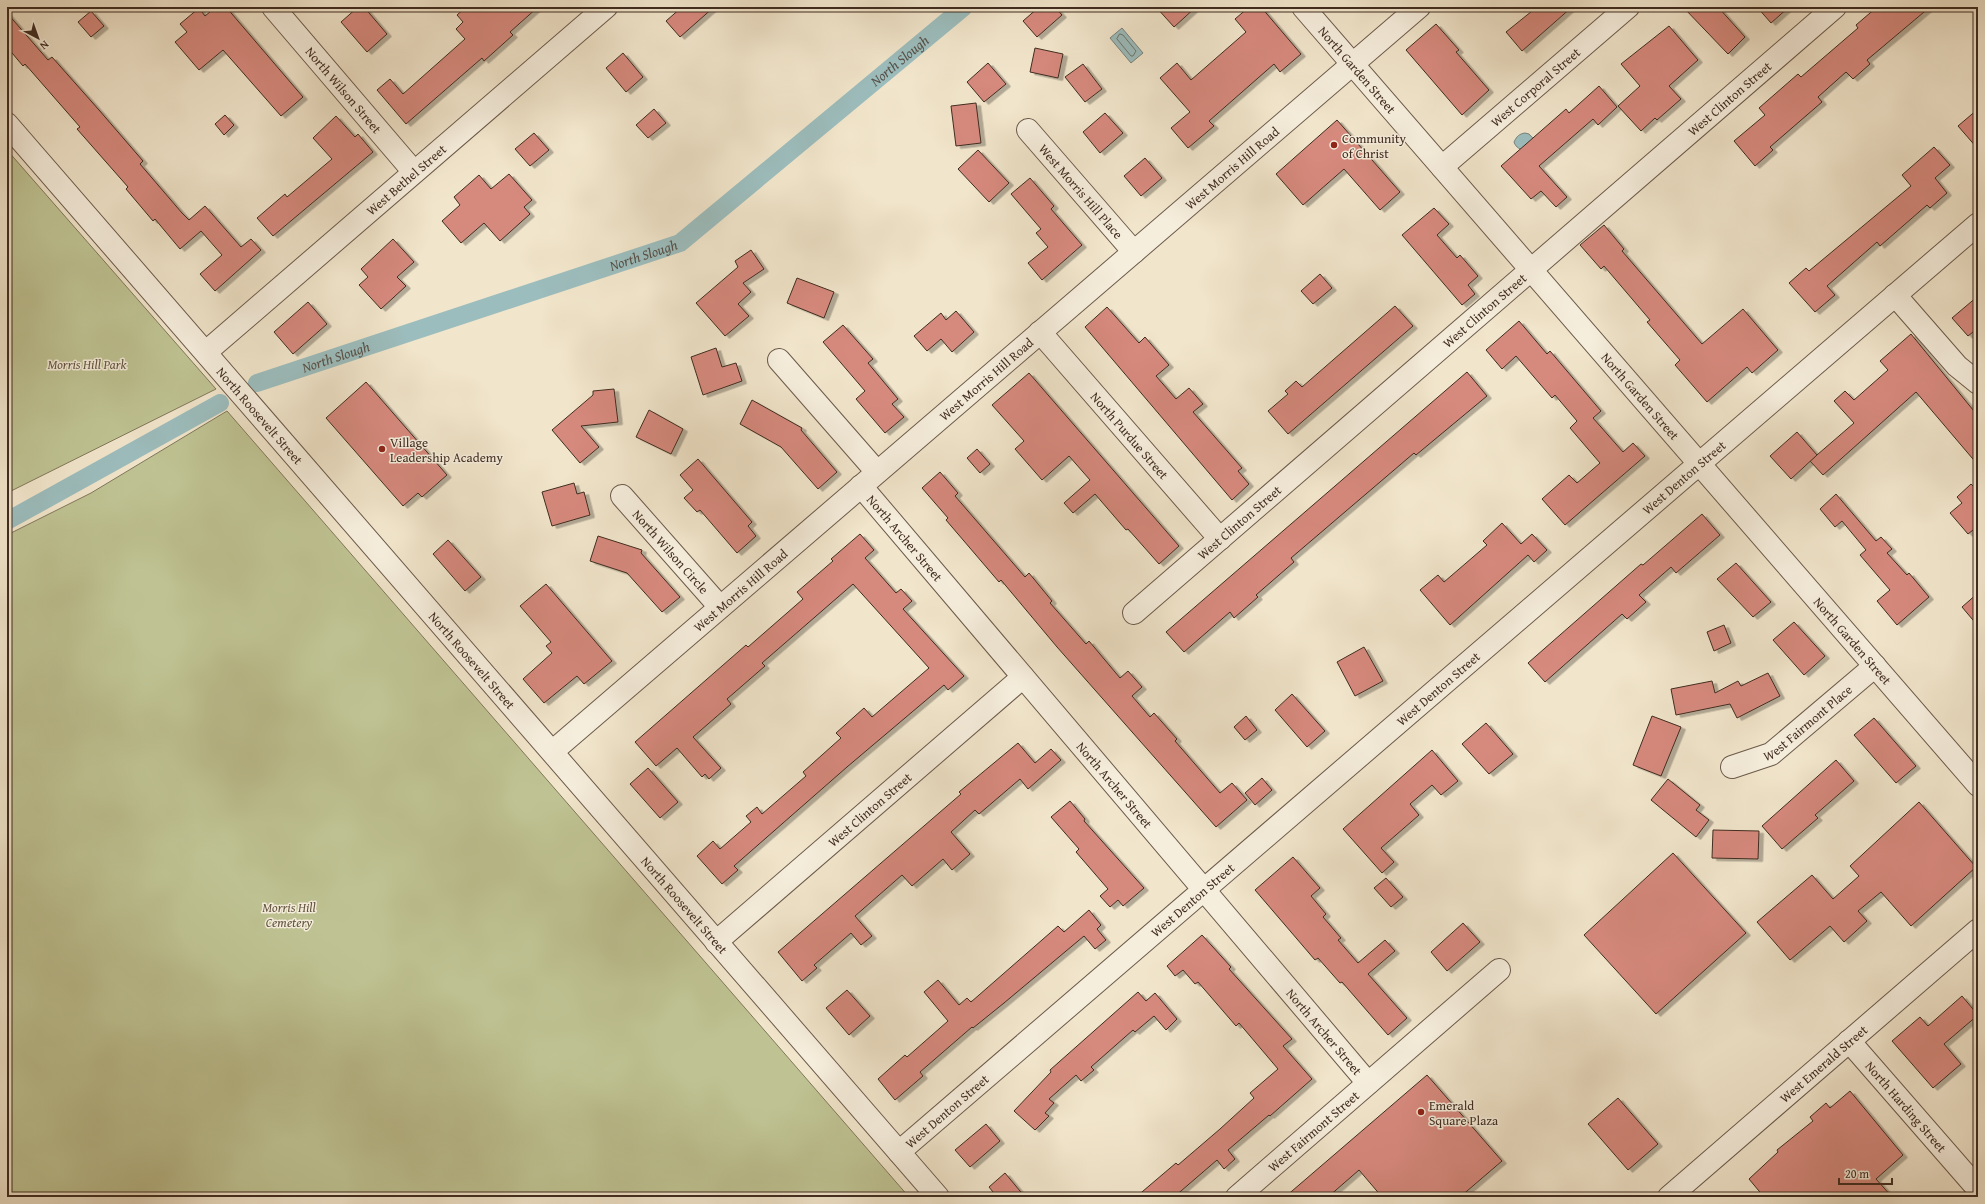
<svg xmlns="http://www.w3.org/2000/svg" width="1985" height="1204" viewBox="0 0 1985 1204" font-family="'Gentium Book Plus',serif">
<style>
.green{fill:#bfc393;stroke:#80785a}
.water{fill:#9cbdbd;stroke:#77837e}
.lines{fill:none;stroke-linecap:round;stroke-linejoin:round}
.shore{stroke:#6e746e;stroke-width:1}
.canal{stroke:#9cbdbd;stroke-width:18}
.building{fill:#d6897d;stroke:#402c20;filter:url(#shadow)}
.minor-casing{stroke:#6c5a4b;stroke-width:24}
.minor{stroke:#f6eedd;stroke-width:22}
.poi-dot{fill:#8f2418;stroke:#f6eedd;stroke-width:1.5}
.labels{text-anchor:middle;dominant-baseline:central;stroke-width:3;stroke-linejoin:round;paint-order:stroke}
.street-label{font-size:13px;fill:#402c20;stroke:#f6eedd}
.poi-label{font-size:13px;fill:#402c20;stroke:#f6eedd;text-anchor:start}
.park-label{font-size:13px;font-style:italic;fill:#60523d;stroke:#f6eedd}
.water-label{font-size:14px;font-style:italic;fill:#575047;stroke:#f6eedd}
</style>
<defs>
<filter id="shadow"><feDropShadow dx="4.5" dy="2.5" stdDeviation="0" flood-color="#0004"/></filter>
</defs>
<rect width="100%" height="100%" fill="#f1e5cb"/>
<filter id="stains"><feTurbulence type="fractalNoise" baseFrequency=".005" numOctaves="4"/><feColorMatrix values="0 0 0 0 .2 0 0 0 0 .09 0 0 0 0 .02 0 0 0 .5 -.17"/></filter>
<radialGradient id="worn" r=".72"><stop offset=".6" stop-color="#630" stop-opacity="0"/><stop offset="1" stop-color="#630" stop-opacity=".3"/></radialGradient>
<g class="green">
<path d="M 7,150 L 216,389 L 7,493 Z"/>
<path d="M 227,411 L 909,1197 L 7,1197 L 7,535 L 91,493 Z"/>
</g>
<g class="water">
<path d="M 1122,28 L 1143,53 L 1131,63 L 1110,38 Z"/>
<path d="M 1525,133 L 1529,134 L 1542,148 C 1532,149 1518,154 1514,142 C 1517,136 1519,134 1525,133 Z"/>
</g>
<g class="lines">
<path class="shore" d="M 1120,34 L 1123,35 L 1136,51 L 1133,56 L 1131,56 L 1117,39 Z"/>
<g class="canal">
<path id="s1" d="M 257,383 L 680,243 L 964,7"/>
<path d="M 7,521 L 220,403"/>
</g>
</g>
<g class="building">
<path d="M 216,7 L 226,7 L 303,97 L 281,116 L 223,50 L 199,70 L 175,42 L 187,32 L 180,24 L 199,8 L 205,16 Z"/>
<path d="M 358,7 L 364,7 L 387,34 L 367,52 L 341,22 Z"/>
<path d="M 466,7 L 538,7 L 510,32 L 513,35 L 484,61 L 482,58 L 406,124 L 377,90 L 390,79 L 403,94 L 465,39 L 456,29 L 463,22 L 457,15 Z"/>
<path d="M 682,7 L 714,7 L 680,37 L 666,21 Z"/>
<path d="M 1039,7 L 1055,7 L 1062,15 L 1037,37 L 1023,21 Z"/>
<path d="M 1156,7 L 1196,7 L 1174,27 Z"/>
<path d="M 1249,7 L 1261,7 L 1301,54 L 1280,72 L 1274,64 L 1209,121 L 1214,126 L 1188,148 L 1171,128 L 1190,112 L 1160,78 L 1177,63 L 1191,80 L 1246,32 L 1235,19 Z"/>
<path d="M 1537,7 L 1572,7 L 1522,51 L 1506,32 Z"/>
<path d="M 1683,7 L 1718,7 L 1745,37 L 1728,54 Z"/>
<path d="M 1757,7 L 1789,7 L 1771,23 Z"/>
<path d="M 1877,7 L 1930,7 L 1867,60 L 1870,64 L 1853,79 L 1846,72 L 1818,97 L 1822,102 L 1770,147 L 1773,150 L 1755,166 L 1734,141 L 1765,115 L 1759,108 L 1798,74 L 1801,77 L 1858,28 L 1856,25 Z"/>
<path d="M 91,11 L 104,26 L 91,37 L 78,22 Z"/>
<path d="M 7,13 L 48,60 L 52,57 L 99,110 L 143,161 L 140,164 L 182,213 L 189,220 L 205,206 L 241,247 L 251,239 L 261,250 L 215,291 L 200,274 L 222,255 L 201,231 L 180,249 L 155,219 L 153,221 L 126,189 L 128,187 L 77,129 L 80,127 L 25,64 L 23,66 L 7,47 Z"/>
<path d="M 1436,24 L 1459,50 L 1456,52 L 1489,90 L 1462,115 L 1406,50 Z"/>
<path d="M 1669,26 L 1698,60 L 1669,86 L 1681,99 L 1657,120 L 1655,118 L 1641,131 L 1618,106 L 1640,86 L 1621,64 Z"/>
<path d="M 1035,48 L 1063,54 L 1058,78 L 1030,72 Z"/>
<path d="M 623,53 L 643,77 L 626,92 L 606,68 Z"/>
<path d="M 988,63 L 1006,84 L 984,102 L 967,82 Z"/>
<path d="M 1083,64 L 1102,89 L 1085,102 L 1065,77 Z"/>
<path d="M 1599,86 L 1617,107 L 1598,125 L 1593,119 L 1539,166 L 1567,197 L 1556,207 L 1541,191 L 1531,199 L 1501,166 L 1566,109 L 1569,113 Z"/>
<path d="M 976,103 L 981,143 L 956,146 L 951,106 Z"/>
<path d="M 654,109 L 666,123 L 648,138 L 636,125 Z"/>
<path d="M 1978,109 L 1978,149 L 1958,126 Z"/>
<path d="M 1105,113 L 1123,133 L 1100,153 L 1083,132 Z"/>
<path d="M 225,115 L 234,125 L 224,135 L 215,124 Z"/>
<path d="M 336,116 L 355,137 L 358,134 L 373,152 L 273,236 L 257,218 L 285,194 L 287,197 L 332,159 L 313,138 Z"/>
<path d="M 1337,120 L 1400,192 L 1380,210 L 1344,169 L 1303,205 L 1276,174 Z"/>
<path d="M 534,133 L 549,150 L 530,166 L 515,149 Z"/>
<path d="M 1934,147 L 1950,165 L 1935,178 L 1947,193 L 1930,208 L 1927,205 L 1880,246 L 1877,242 L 1827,286 L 1835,295 L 1815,312 L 1789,283 L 1806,268 L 1809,271 L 1911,186 L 1902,175 Z"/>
<path d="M 978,150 L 1009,183 L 989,202 L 958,169 Z"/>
<path d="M 1145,158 L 1162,178 L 1141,196 L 1124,176 Z"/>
<path d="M 509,174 L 532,200 L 524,207 L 530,214 L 500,241 L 484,223 L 461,243 L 442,221 L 460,205 L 454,197 L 479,175 L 491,189 Z"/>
<path d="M 1030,178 L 1054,206 L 1051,209 L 1082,245 L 1042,280 L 1028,263 L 1048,247 L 1036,233 L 1041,229 L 1011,194 Z"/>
<path d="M 1434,208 L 1449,224 L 1437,235 L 1457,258 L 1460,255 L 1478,276 L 1468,285 L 1475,294 L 1462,305 L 1402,235 Z"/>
<path d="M 1604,225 L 1624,249 L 1622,251 L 1702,344 L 1743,309 L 1778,350 L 1752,373 L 1747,367 L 1707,402 L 1675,365 L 1680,360 L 1647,322 L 1650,320 L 1604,266 L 1601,269 L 1580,245 Z"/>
<path d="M 393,239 L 414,262 L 397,277 L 406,286 L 381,309 L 359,285 L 368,277 L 361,269 Z"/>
<path d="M 751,250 L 764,269 L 743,283 L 751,292 L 738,304 L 749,316 L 725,336 L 696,303 L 738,267 L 735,261 Z"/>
<path d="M 1320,274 L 1332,288 L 1313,304 L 1301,291 Z"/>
<path d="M 797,278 L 834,292 L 824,318 L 787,303 Z"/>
<path d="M 1978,296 L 1978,328 L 1968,336 L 1952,318 Z"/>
<path d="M 308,302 L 327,324 L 293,354 L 274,332 Z"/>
<path d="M 1395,306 L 1413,326 L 1288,434 L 1268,411 L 1288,394 L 1285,391 L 1296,381 L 1302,387 Z"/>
<path d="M 1107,307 L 1139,343 L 1145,337 L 1169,365 L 1156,376 L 1176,399 L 1189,388 L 1203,404 L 1193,412 L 1242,468 L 1238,471 L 1249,484 L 1232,500 L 1085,327 Z"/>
<path d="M 956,311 L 974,332 L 952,352 L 941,339 L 927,351 L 914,336 L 941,313 L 946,320 Z"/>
<path d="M 1519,321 L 1547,354 L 1550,351 L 1601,411 L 1593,418 L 1623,452 L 1633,443 L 1645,456 L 1565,525 L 1542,499 L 1569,475 L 1577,483 L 1600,463 L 1570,428 L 1577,421 L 1555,395 L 1552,398 L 1516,356 L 1502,369 L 1486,350 Z"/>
<path d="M 843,325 L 873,359 L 868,363 L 898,399 L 892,404 L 904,417 L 885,433 L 856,399 L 865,391 L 823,342 Z"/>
<path d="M 1911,334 L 1978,416 L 1978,465 L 1916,392 L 1823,475 L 1810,461 L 1854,423 L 1834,401 L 1845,391 L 1854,400 L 1888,370 L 1880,361 Z"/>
<path d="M 716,348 L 722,367 L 736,363 L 742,381 L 703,395 L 691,357 Z"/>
<path d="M 1467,372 L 1487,396 L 1416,455 L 1414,453 L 1291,558 L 1294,562 L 1256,595 L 1258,597 L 1234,618 L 1230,612 L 1184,652 L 1166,632 Z"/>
<path d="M 1029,373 L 1179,546 L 1159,564 L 1128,529 L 1126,530 L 1095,494 L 1073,513 L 1064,503 L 1090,480 L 1069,456 L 1042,480 L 1015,449 L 1024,441 L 992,405 Z"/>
<path d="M 366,382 L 447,475 L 422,497 L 418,493 L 403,506 L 326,418 Z"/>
<path d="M 614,389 L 618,422 L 581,426 L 599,447 L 580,463 L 552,430 L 593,395 L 593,391 Z"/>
<path d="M 752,400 L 802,428 L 801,430 L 837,472 L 818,489 L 781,447 L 740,424 Z"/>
<path d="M 649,410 L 683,429 L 671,454 L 636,437 Z"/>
<path d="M 1797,432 L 1817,455 L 1791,479 L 1770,456 Z"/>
<path d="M 977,449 L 990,464 L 980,473 L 967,458 Z"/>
<path d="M 698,459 L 752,522 L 748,526 L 756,536 L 737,553 L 700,510 L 697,512 L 684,498 L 693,490 L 680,475 Z"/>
<path d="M 940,472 L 958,493 L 955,496 L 1025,577 L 1029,573 L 1052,601 L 1050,603 L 1086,644 L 1089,641 L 1120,678 L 1128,671 L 1142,687 L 1132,696 L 1150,717 L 1154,713 L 1177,739 L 1175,741 L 1220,793 L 1232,783 L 1247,800 L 1216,827 L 1057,647 L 1001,580 L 999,582 L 946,520 L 948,518 L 922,488 Z"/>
<path d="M 574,483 L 577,494 L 584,492 L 590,515 L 552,526 L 542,492 Z"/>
<path d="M 1971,484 L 1977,490 L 1978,489 L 1978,526 L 1968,534 L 1950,513 L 1962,503 L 1957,497 Z"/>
<path d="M 1836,494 L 1876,541 L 1881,537 L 1892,549 L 1887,553 L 1907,575 L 1909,573 L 1929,597 L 1897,625 L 1877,601 L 1890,590 L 1860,555 L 1866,550 L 1842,521 L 1835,527 L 1820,509 Z"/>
<path d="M 1702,514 L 1720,535 L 1676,573 L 1671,567 L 1639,595 L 1646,602 L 1627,619 L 1622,614 L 1545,682 L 1528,663 L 1641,564 L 1643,565 Z"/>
<path d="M 1502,523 L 1521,544 L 1532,534 L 1547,550 L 1534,562 L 1528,555 L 1450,625 L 1420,590 L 1438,575 L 1444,582 L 1487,545 L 1483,541 Z"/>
<path d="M 860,534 L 874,550 L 865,558 L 896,593 L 901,589 L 912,601 L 903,609 L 964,676 L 948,690 L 944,685 L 847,767 L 734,866 L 738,870 L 722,884 L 697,856 L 713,841 L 720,849 L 751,822 L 746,816 L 757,807 L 762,814 L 806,776 L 803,772 L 841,738 L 836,733 L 864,708 L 872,717 L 929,668 L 853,584 L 762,663 L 765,666 L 727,699 L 731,704 L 693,737 L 721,768 L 709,779 L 705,774 L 702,777 L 677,748 L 656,766 L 635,742 L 746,645 L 748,647 L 803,599 L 797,592 L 833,561 L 831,559 Z"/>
<path d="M 598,536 L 642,550 L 641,553 L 680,597 L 662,612 L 627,573 L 590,561 Z"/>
<path d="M 448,540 L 481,577 L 465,591 L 433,554 Z"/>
<path d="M 1736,563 L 1771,602 L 1753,617 L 1717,579 Z"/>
<path d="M 546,584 L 612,661 L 584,684 L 577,676 L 544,703 L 523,679 L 552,653 L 546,646 L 551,642 L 520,606 Z"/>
<path d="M 1978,593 L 1978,626 L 1962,607 Z"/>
<path d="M 1794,622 L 1825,656 L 1804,675 L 1773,640 Z"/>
<path d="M 1724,625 L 1731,643 L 1714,651 L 1707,632 Z"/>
<path d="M 1364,647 L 1383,681 L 1355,696 L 1337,662 Z"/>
<path d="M 1768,673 L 1780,696 L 1737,718 L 1730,704 L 1676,715 L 1671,689 L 1712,681 L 1715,693 L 1738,681 L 1741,686 Z"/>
<path d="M 1292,694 L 1325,731 L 1307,747 L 1275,710 Z"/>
<path d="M 1246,716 L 1257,730 L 1245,740 L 1234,727 Z"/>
<path d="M 1652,716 L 1681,727 L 1661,776 L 1633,765 Z"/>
<path d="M 1874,718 L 1916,766 L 1896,783 L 1854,735 Z"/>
<path d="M 1486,723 L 1513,754 L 1489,774 L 1462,744 Z"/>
<path d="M 1018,743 L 1035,763 L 1051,749 L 1061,760 L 1028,789 L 1020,779 L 979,814 L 975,810 L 951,832 L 970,854 L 952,870 L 943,859 L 912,886 L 902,875 L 855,916 L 872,936 L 861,945 L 851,933 L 814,965 L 817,968 L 802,981 L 778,952 L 961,794 L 959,792 Z"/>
<path d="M 1432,750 L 1458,781 L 1441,795 L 1432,785 L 1410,804 L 1419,815 L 1381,848 L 1394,862 L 1382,873 L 1343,829 Z"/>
<path d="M 1836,760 L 1854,781 L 1815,815 L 1818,818 L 1782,849 L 1762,826 Z"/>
<path d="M 648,768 L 678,802 L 660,818 L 630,784 Z"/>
<path d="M 1262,778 L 1272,790 L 1255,805 L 1245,793 Z"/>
<path d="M 1668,779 L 1700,805 L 1696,810 L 1709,820 L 1696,837 L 1651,800 Z"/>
<path d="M 1070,801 L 1085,819 L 1084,821 L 1144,888 L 1123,906 L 1118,900 L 1110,907 L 1100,896 L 1108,889 L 1076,852 L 1079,849 L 1051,817 Z"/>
<path d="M 1919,802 L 1976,867 L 1911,926 L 1881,892 L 1858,911 L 1867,921 L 1844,942 L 1830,926 L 1790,960 L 1757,922 L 1812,875 L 1833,899 L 1859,876 L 1850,866 Z"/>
<path d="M 1713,830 L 1759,831 L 1758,859 L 1712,858 Z"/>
<path d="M 1673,853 L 1746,933 L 1656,1014 L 1584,935 Z"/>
<path d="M 1293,857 L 1320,888 L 1311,896 L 1326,914 L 1323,917 L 1341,938 L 1338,940 L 1358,963 L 1385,940 L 1395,951 L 1368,974 L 1407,1018 L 1388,1035 L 1342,982 L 1340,983 L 1318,958 L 1315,960 L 1255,890 Z"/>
<path d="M 1386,878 L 1403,897 L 1391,907 L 1374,888 Z"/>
<path d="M 1089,910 L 1101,925 L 1097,929 L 1106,940 L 1095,949 L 1084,936 L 1004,1003 L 973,1028 L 972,1027 L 920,1072 L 923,1076 L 895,1100 L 878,1079 L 905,1055 L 907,1057 L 948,1021 L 924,992 L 938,980 L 959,1005 L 967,998 L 971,1002 L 1058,926 L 1064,932 Z"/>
<path d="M 1463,923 L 1480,942 L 1447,971 L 1431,952 Z"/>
<path d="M 1202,935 L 1231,967 L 1229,969 L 1292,1039 L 1283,1046 L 1312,1079 L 1270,1116 L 1269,1115 L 1228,1150 L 1235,1159 L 1224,1169 L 1217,1160 L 1174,1197 L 1136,1197 L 1176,1163 L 1178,1165 L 1220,1129 L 1254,1098 L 1250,1093 L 1278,1069 L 1239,1023 L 1236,1026 L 1198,982 L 1195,984 L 1183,970 L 1175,976 L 1167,966 Z"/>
<path d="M 847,990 L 870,1016 L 849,1035 L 826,1008 Z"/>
<path d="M 1138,992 L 1146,1001 L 1155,993 L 1177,1019 L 1166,1030 L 1154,1016 L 1135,1032 L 1133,1030 L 1091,1067 L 1094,1070 L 1081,1081 L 1076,1075 L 1049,1099 L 1054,1103 L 1045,1113 L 1049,1116 L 1035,1130 L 1014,1111 L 1051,1072 L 1050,1070 Z"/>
<path d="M 1962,996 L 1978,1015 L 1944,1044 L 1961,1064 L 1933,1088 L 1892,1041 L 1920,1017 L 1928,1026 Z"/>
<path d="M 1427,1075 L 1502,1161 L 1460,1197 L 1382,1197 L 1359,1170 L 1328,1197 L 1285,1197 Z"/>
<path d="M 1850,1091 L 1903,1155 L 1876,1179 L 1892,1197 L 1764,1197 L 1749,1179 L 1778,1152 L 1777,1150 L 1813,1121 L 1810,1117 L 1826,1103 L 1830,1108 Z"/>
<path d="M 1618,1098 L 1658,1144 L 1628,1170 L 1588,1124 Z"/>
<path d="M 986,1124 L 1000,1141 L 970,1167 L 955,1150 Z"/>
<path d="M 1005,1173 L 1025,1197 L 997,1197 L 989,1187 Z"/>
</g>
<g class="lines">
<g class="minor-casing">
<g id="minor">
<path id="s2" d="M 273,7 L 414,172"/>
<path id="s3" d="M 1303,7 L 1978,785"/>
<path id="s4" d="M 7,124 L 938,1197"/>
<path id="s5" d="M 1028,130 L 1134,252"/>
<path id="s6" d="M 1442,167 L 1628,7"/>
<path d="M 1895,295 L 1957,366 L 1978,383"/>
<path id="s7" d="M 1040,332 L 1220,539"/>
<path id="s8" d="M 206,352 L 606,7"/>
<path d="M 779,360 L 877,472"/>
<path id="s9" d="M 861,486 L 1368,1083"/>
<path id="s10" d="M 622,496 L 720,607"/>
<path id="s11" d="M 1134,613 L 1835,7"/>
<path id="s12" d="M 553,751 L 1419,7"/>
<path id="s13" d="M 1732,767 L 1771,754 L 1875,666"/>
<path id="s14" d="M 716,942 L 1023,677"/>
<path id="s15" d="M 1849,1041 L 1978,1189"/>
<path id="s16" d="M 899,1152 L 1978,224"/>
<path id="s17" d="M 1237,1197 L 1499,970"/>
<path id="s18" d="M 1669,1197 L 1978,930"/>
</g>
</g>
<use href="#minor" class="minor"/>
</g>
<g class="poi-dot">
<circle cx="1334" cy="145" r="4"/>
<circle cx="382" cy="449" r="4"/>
<circle cx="1421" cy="1112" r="4"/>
</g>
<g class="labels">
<g class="street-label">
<text stroke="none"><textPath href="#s3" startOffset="83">North Garden Street</textPath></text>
<text stroke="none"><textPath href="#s6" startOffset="123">West Corporal Street</textPath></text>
<text stroke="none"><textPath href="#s2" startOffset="109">North Wilson Street</textPath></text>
<text stroke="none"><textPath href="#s11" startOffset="787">West Clinton Street</textPath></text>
<text stroke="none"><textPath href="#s12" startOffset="895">West Morris Hill Road</textPath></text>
<text stroke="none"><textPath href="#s8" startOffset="264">West Bethel Street</textPath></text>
<text stroke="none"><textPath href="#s5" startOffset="81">West Morris Hill Place</textPath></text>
<text stroke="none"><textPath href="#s11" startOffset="463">West Clinton Street</textPath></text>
<text stroke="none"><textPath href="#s12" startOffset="571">West Morris Hill Road</textPath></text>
<text stroke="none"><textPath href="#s3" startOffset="515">North Garden Street</textPath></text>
<text stroke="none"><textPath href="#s4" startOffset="386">North Roosevelt Street</textPath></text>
<text stroke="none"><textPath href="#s7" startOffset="137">North Purdue Street</textPath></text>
<text stroke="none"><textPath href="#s16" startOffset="1035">West Denton Street</textPath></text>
<text stroke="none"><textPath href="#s11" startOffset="139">West Clinton Street</textPath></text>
<text stroke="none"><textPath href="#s9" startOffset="68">North Archer Street</textPath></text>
<text stroke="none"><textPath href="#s10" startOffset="74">North Wilson Circle</textPath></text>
<text stroke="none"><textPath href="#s12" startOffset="247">West Morris Hill Road</textPath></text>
<text stroke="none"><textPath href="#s3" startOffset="839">North Garden Street</textPath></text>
<text stroke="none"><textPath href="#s4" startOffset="710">North Roosevelt Street</textPath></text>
<text stroke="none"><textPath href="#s16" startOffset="711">West Denton Street</textPath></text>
<text stroke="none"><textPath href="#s13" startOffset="89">West Fairmont Place</textPath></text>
<text stroke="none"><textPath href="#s9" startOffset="392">North Archer Street</textPath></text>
<text stroke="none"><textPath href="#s14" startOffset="203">West Clinton Street</textPath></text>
<text stroke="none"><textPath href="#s16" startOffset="387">West Denton Street</textPath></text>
<text stroke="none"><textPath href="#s4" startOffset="1034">North Roosevelt Street</textPath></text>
<text stroke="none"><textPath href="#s9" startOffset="716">North Archer Street</textPath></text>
<text stroke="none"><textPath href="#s18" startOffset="204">West Emerald Street</textPath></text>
<text stroke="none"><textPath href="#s15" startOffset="87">North Harding Street</textPath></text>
<text stroke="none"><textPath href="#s16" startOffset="63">West Denton Street</textPath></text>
<text stroke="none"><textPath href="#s17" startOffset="101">West Fairmont Street</textPath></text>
</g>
<g class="poi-label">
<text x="1342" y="138">Community<tspan x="1342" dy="15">of Christ</tspan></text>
<text x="390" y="442">Village<tspan x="390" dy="15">Leadership Academy</tspan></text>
<text x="1429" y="1105">Emerald<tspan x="1429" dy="15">Square Plaza</tspan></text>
</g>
<g class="park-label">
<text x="87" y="364">Morris Hill Park</text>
<text x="289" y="907">Morris Hill<tspan x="289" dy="15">Cemetery</tspan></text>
</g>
<g class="water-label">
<text stroke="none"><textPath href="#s1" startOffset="731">North Slough</textPath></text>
<text stroke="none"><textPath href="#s1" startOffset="407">North Slough</textPath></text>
<text stroke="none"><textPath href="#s1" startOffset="83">North Slough</textPath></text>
</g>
</g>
<rect width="1985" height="1204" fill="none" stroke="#f1e5cb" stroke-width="24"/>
<rect x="8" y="8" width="1969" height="1188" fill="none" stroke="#402c20" stroke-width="2"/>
<rect x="12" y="12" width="1961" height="1180" fill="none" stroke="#402c20"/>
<g transform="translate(38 38) rotate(139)" stroke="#f6eedd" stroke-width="3" paint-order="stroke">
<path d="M0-3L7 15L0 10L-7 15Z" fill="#402c20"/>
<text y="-6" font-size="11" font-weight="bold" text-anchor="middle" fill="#402c20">N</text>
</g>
<path d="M1839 1178v6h53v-6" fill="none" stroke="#402c20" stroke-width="2"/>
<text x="1845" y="1178" font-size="12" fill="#402c20" stroke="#f6eedd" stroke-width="3" paint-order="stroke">20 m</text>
<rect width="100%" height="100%" filter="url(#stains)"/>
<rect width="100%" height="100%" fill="url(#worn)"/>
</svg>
